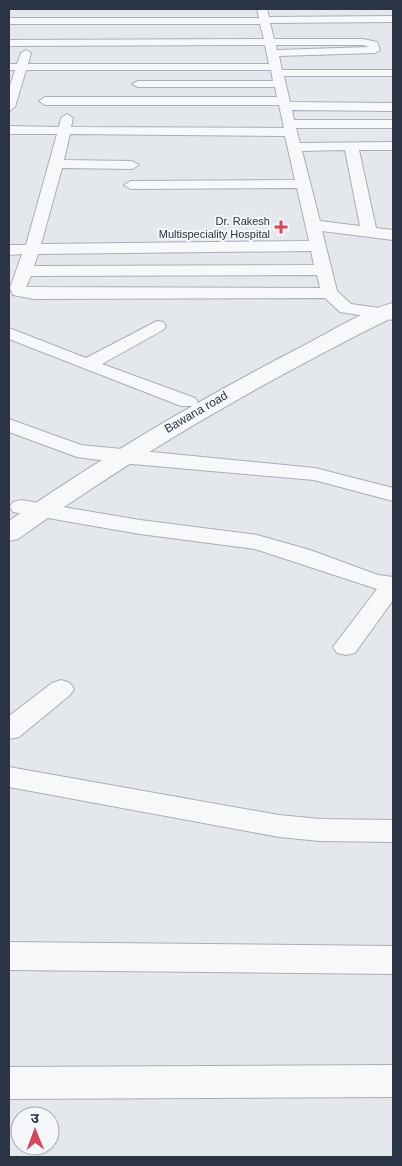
<svg xmlns="http://www.w3.org/2000/svg" width="402" height="1166" viewBox="0 0 402 1166" font-family="Helvetica,'Noto Sans Devanagari',sans-serif">
<style>
.lines{fill:none;stroke-linecap:round;stroke-linejoin:round}
.minor-casing{stroke:#a9aeb7;stroke-width:2}
.tertiary-casing{stroke:#a9aeb7;stroke-width:2}
.minor{fill:#f7f8fa;fill-rule:evenodd}
.tertiary{fill:#f7f8fa;fill-rule:evenodd}
.poi-dot{fill:#d1495b;stroke:#f4f6f9;stroke-width:2}
.labels{text-anchor:middle;dominant-baseline:central;stroke-width:4;stroke-linejoin:round;paint-order:stroke}
.far-poi-label{font-size:11px;fill:#2b3445;stroke:#f4f6f9;text-anchor:end}
.street-label{font-size:12px;fill:#2b3445;stroke:#f4f6f9}
</style>
<rect width="100%" height="100%" fill="#e4e7ec"/>
<g class="lines">
<g class="minor-casing">
<g id="minor">
<path d="M 257,9 L 267,9 L 269,17 L 393,16 L 393,22 L 270,23 L 274,39 L 363,39 L 377,42 L 380,50 L 375,53 L 279,56 L 282,70 L 393,70 L 393,76 L 284,76 L 290,102 L 393,103 L 393,111 L 292,110 L 294,120 L 393,120 L 393,128 L 296,128 L 300,143 L 393,142 L 393,150 L 359,150 L 376,228 L 393,230 L 393,240 L 322,231 L 337,291 L 351,304 L 393,310 L 393,320 L 340,312 L 325,298 L 34,299 L 13,295 L 10,288 L 22,254 L 9,255 L 9,245 L 26,245 L 57,134 L 9,134 L 9,126 L 59,127 L 61,118 L 67,114 L 73,118 L 71,127 L 284,128 L 279,105 L 45,105 L 39,101 L 45,97 L 277,97 L 275,87 L 138,87 L 132,84 L 138,81 L 273,81 L 271,70 L 26,70 L 15,107 L 9,111 L 9,89 L 15,70 L 9,70 L 9,64 L 17,64 L 21,53 L 26,50 L 31,53 L 28,64 L 269,64 L 265,45 L 9,46 L 9,40 L 264,39 L 260,24 L 9,24 L 9,18 L 259,18 ZM 276,45 L 363,45 L 369,47 L 277,50 ZM 70,134 L 285,136 L 295,180 L 131,181 L 124,185 L 131,189 L 297,188 L 309,241 L 41,244 L 62,168 L 132,169 L 139,165 L 132,161 L 64,160 ZM 345,150 L 360,226 L 320,221 L 302,151 ZM 311,251 L 314,265 L 34,266 L 38,254 ZM 317,275 L 320,288 L 26,287 L 31,276 Z"/>
<path d="M 157,321 L 163,322 L 166,326 L 163,330 L 102,364 L 195,398 L 198,402 L 195,406 L 181,406 L 9,339 L 9,328 L 86,358 Z"/>
<path d="M 9,419 L 81,445 L 315,468 L 393,488 L 393,501 L 314,480 L 121,463 L 77,457 L 9,432 Z"/>
<path d="M 21,500 L 140,520 L 257,535 L 310,550 L 378,575 L 393,577 L 393,600 L 355,653 L 346,655 L 337,653 L 333,647 L 377,589 L 255,549 L 140,534 L 13,512 L 10,507 L 13,502 Z"/>
<path d="M 61,680 L 70,683 L 74,689 L 70,695 L 19,737 L 9,739 L 9,716 L 52,683 Z"/>
<path d="M 9,767 L 279,815 L 320,819 L 393,820 L 393,842 L 320,841 L 279,837 L 9,787 Z"/>
<path d="M 9,942 L 393,946 L 393,974 L 9,970 Z"/>
<path d="M 393,1065 L 393,1097 L 9,1099 L 9,1067 Z"/>
</g>
</g>
<g class="tertiary-casing">
<path id="tertiary" d="M 393,303 L 393,317 C 263,382 137,454 18,539 L 9,541 L 9,521 C 102,457 200,399 301,347 C 328,333 365,310 393,303 Z"/>
</g>
<use href="#minor" class="minor"/>
<use href="#tertiary" class="tertiary"/>
</g>
<path class="poi-dot" d="M278.5 219.5h5v5h5v5h-5v5h-5v-5h-5v-5h5z"/>
<g class="labels">
<g class="far-poi-label">
<text x="270" y="221">Dr. Rakesh<tspan x="270" dy="13">Multispeciality Hospital</tspan></text>
</g>
<g class="street-label">
<text transform="translate(196 412) rotate(-30)">Bawana road</text>
</g>
</g>
<rect width="402" height="1166" fill="none" stroke="#2b3445" stroke-width="20"/>
<g transform="translate(35 1131) rotate(359)"><circle r="24" fill="#f4f6f9" stroke="#a4a8b1"/>
<path d="M0-4L9 19L0 12L-9 19Z" fill="#d1495b"/>
<text y="-8" font-size="14" font-weight="bold" text-anchor="middle" fill="#2b3445">उ</text>
</g>
</svg>
